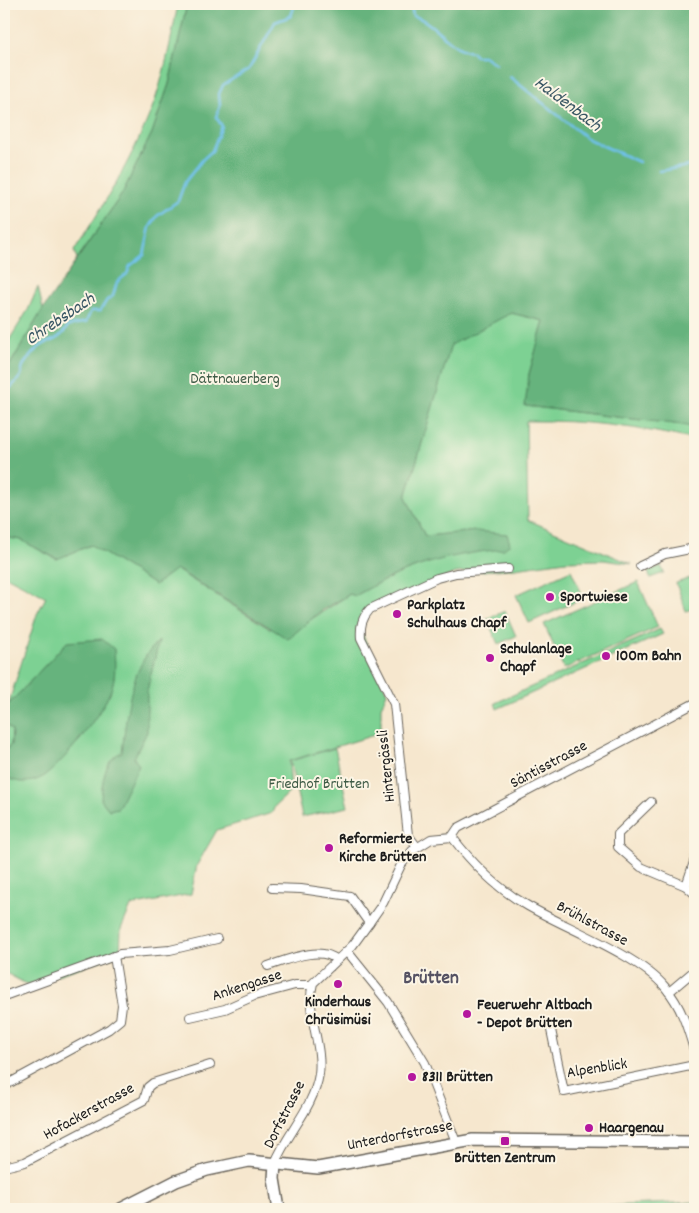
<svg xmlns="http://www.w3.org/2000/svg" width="699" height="1213" viewBox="0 0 699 1213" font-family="Dekko,sans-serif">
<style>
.green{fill:#7dd193;stroke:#4c7658}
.forest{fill:#66b37d;stroke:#41684c}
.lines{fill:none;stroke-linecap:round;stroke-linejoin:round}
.stream{stroke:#70c1eb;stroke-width:2.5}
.street-casing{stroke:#68635a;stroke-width:10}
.secondary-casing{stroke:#68635a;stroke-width:14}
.street{stroke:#fff;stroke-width:8}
.secondary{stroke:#fff;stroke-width:11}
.poi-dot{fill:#b5179e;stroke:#fcf5e5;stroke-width:2}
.labels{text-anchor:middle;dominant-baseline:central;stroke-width:4;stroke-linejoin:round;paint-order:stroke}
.park-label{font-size:16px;fill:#3e5b46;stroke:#fcf5e5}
.poi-label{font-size:16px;font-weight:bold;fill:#1c1c1c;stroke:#fcf5e5;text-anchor:start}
.street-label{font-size:16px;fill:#1c1c1c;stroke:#fcf5e5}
.water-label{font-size:18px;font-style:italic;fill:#395664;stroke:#fcf5e5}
.quarter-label{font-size:19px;font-weight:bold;fill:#555263;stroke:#fcf5e5}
</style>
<rect width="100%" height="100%" fill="#fcf5e5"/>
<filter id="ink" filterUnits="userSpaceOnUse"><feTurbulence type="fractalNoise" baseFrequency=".02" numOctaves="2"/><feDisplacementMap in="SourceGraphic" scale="10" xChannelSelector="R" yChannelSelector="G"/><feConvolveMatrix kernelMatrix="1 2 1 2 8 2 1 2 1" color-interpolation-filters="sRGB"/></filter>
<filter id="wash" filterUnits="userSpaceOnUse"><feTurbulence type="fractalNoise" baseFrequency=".0096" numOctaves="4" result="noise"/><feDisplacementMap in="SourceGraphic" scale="20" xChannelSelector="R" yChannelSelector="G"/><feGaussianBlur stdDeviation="1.12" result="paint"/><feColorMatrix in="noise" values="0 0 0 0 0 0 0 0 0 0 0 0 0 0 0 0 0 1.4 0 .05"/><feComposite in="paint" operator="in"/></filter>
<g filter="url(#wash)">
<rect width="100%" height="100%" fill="#f6e7ce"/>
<g class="green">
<path d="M 178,4 L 187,4 L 169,84 L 152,133 L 122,194 L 77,259 L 74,251 C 103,206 131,161 151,111 C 164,78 171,39 178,4 Z"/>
<path d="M 38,287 L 43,309 L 4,375 L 4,348 L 28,310 Z"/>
<path d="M 511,313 L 544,321 L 529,374 L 526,406 L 683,425 L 695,428 L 695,440 C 640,427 583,420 526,421 L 528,520 L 632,564 L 603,560 L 566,561 L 508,569 L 456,573 L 370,609 L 360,628 L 387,693 L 381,707 L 381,733 L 289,761 L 291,791 L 275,806 L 272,813 L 217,830 L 197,865 L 191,894 L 131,906 L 121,929 L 120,954 L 28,985 L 4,972 L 4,774 L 8,778 L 45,775 L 80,740 L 111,692 L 67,642 L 8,705 L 37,614 L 46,597 L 4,575 L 4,537 L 21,540 L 56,559 L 91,545 L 155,585 L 175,569 L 270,629 L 307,622 L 350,594 L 355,596 C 391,575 426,561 467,553 L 476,531 L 425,536 L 406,497 L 451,344 Z"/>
<path d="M 661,566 L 664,573 L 650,578 L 648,571 Z"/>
<path d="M 571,570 L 584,598 L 529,623 L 516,595 Z"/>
<path d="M 690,578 L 695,595 L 695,608 L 686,611 L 676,583 Z"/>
<path d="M 638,582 L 658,627 L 564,669 L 544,624 Z"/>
<path d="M 505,611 L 516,636 L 498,644 L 487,619 Z"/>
<path d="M 660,629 L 663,634 L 497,709 L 495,703 Z"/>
<path d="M 4,722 L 12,731 L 11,745 L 4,751 Z"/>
<path d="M 335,748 L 348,807 L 302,817 L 290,761 Z"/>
<path d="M 695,1202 L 695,1209 L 535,1209 Z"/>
</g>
<g class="forest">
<path d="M 187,4 L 695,4 L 695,428 L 683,425 L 525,406 L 529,374 L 544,321 L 511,313 L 451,345 L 406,497 L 425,536 L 476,531 L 507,534 L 510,544 L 504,549 C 445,555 407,566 355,596 L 350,594 L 321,611 L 288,639 L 176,569 L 155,585 L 91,545 L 57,559 L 21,540 L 4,537 L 4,375 L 43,309 L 122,194 L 152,133 L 169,84 Z"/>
<path d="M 102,639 L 114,649 C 115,664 116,676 111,690 C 102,713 65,761 46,775 C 33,784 14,785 4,774 L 4,751 L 11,745 L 12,731 L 4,722 L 4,711 L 8,705 L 67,642 Z"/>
<path d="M 159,641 L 147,691 L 147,732 L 134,758 L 139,765 L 118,808 L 109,810 L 101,800 C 102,784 104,759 122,752 C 127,715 129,667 159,641 Z"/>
</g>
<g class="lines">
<g class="stream">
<path d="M 399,4 L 412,10 L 413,16 C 435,21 451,51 473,52 L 475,56 L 484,56 L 496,64"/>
<path d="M 510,77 L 588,139 L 639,162"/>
<path d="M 659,171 L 695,165"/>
<path d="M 4,394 C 9,389 16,383 20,377 C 23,374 21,370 23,366 C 24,364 33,352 35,351 C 48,337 56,346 68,326 L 86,322 L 91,311 L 100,311 L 107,300 L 113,296 L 117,282 L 127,274 L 130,266 L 144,255 L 150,227 L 157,216 L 178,201 L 185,182 L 203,159 L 212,151 L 222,126 L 216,117 L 220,106 L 219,94 L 223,85 L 249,69 L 275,22 L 291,16 L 295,4"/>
</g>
</g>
</g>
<g filter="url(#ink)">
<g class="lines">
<g class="street-casing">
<g id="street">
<path d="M 640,566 L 665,554 L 695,548"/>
<path d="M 651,802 L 618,834 L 618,847 L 641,867 L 686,886 L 695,894"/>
<path d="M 452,837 C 472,863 499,890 528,906 C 566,928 638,955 665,987 C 682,1007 688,1029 695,1053"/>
<path d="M 452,837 L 458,828 L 695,703"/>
<path d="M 417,847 L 408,835 L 407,826 L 394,704 L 361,638 C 360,626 362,618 370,609 L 437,578 L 456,573 L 508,569"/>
<path d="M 686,886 L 695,859"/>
<path d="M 272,888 L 301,889 L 350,896 L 369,923"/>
<path d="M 347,951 L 388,1002 L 425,1063 L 456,1142"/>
<path d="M 268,966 C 287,960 320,945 337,960"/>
<path d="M 669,992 L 695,970"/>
<path d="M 4,996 L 120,954 L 170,950 L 217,939"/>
<path d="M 190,1017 L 225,1009 L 254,996 L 295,985 L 312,985"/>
<path d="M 551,1030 L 564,1092 L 695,1065"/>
<path d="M 4,1086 L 109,1029 L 120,1020 L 122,1005 L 114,956"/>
<path d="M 275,1163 C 287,1133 314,1107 319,1074 C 323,1044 305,1013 313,983 L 353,945 L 369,923 L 383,903 L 401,865 L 412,851 L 431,839 L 452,837"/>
<path d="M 4,1167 L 25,1162 L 144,1100 L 148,1087 L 153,1083 L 210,1065"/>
</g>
</g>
<g class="secondary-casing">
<g id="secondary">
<path d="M 275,1163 L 274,1179 L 279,1209"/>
<path d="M 121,1209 L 176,1181 L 207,1170 L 249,1161 L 318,1168 L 473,1140 L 695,1142"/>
</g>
</g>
<use href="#street" class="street"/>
<use href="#secondary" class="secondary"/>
</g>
</g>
<g class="poi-dot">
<circle cx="550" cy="597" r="5"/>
<circle cx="397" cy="614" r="5"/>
<circle cx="606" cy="656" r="5"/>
<circle cx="490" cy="658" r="5"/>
<circle cx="329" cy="848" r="5"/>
<circle cx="338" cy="984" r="5"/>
<circle cx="467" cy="1014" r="5"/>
<circle cx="412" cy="1077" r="5"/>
<circle cx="589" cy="1128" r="5"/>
<rect x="500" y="1136" width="10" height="10" rx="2.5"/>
</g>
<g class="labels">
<g class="park-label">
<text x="235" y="379">Dättnauerberg</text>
<text x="319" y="784">Friedhof Brütten</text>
</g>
<g class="poi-label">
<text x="560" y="597">Sportwiese</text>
<text x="407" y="605">Parkplatz<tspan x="407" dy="18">Schulhaus Chapf</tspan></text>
<text x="500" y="649">Schulanlage<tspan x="500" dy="18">Chapf</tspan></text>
<text x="616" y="656">100m Bahn</text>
<text x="339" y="839">Reformierte<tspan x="339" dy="18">Kirche Brütten</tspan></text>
<text x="338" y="1002" text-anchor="middle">Kinderhaus<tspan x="338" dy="18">Chrüsimüsi</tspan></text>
<text x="477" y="1005">Feuerwehr Altbach<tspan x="477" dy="18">- Depot Brütten</tspan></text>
<text x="422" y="1077">8311 Brütten</text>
<text x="599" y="1128">Haargenau</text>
<text x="505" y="1158" text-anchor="middle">Brütten Zentrum</text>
</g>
<g class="street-label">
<text transform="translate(549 765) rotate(-28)">Säntisstrasse</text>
<text transform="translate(387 766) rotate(-96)">Hintergässli</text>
<text transform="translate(592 924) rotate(28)">Brühlstrasse</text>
<text transform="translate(247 986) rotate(-18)">Ankengasse</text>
<text transform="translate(597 1069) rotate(-9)">Alpenblick</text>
<text transform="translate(89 1112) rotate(-29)">Hofackerstrasse</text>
<text transform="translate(285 1115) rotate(-63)">Dorfstrasse</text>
<text transform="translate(400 1136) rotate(-11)">Unterdorfstrasse</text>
</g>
<g class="water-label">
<text transform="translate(567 105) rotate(37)">Haldenbach</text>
<text transform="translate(61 320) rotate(-34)">Chrebsbach</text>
</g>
<g class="quarter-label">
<text x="431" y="979">Brütten</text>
</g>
</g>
<rect width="699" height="1213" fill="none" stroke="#fcf5e5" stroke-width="20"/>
</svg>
